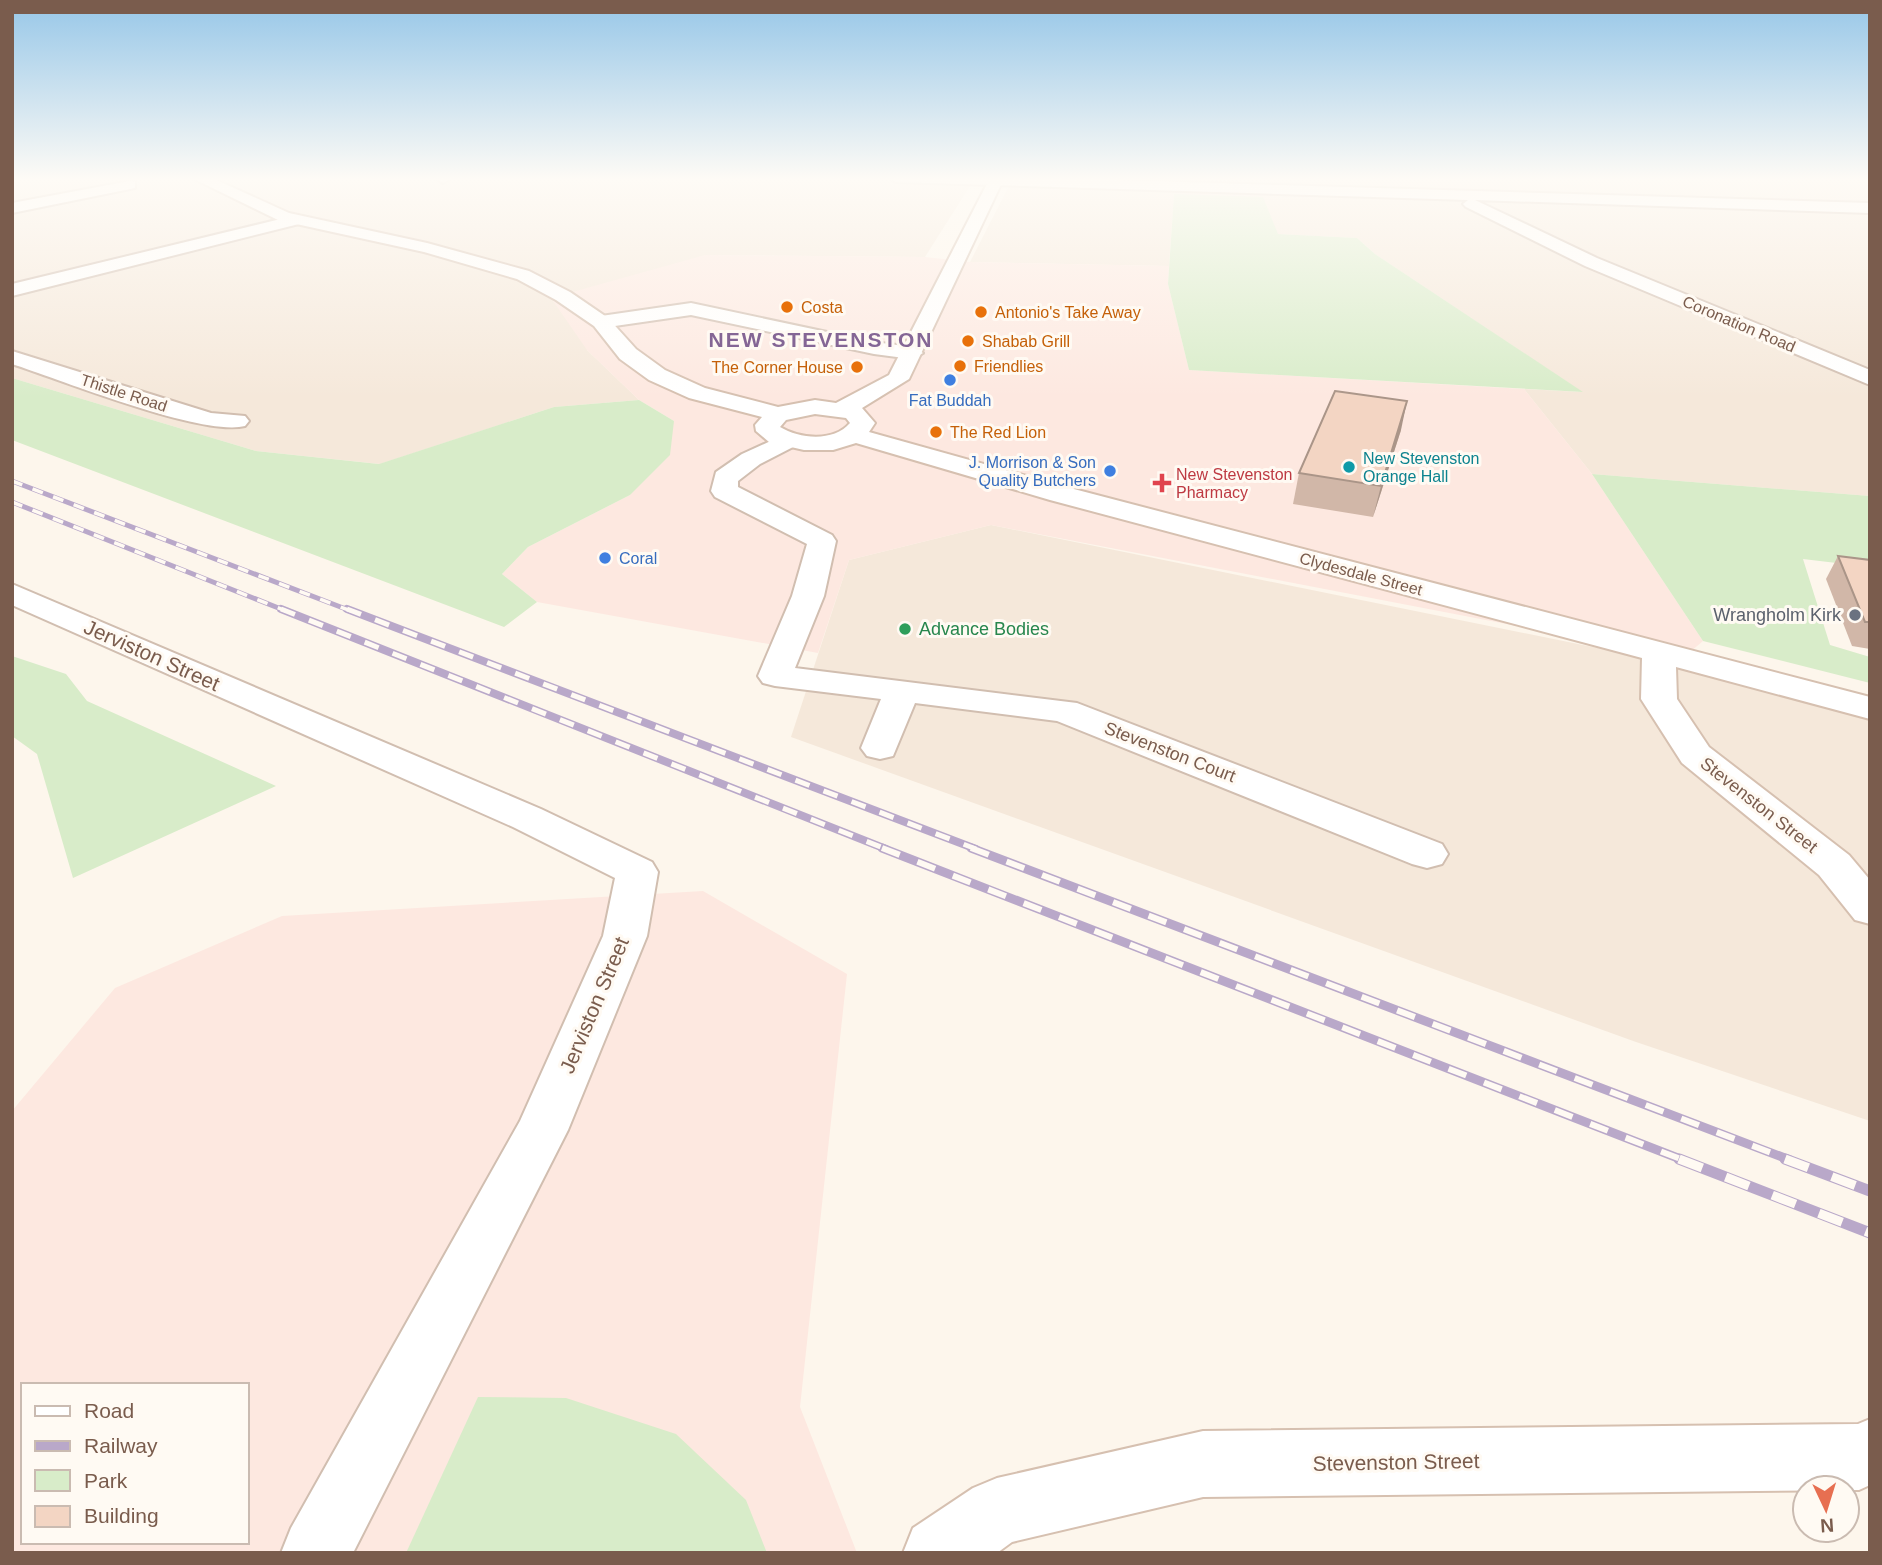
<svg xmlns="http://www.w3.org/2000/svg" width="1882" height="1565" viewBox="0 0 1882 1565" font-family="Arial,sans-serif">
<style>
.residential{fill:#f5e8da}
.commercial{fill:#fde8e0;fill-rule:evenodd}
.green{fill:#d8ecc9}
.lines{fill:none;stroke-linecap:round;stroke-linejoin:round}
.street-casing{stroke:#d1beb0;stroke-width:4}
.secondary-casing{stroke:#d6c0b0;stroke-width:4}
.street{fill:#fff;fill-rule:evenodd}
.secondary{fill:#fff;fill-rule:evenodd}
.rail-far3-casing{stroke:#b9a8c9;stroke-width:5}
.rail-far2-casing{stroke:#b9a8c9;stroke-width:8}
.rail-far1-casing{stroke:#b9a8c9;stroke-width:9}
.rail-casing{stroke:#b9a8c9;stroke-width:11}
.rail-far3{stroke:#fffaf3;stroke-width:3.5;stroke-dasharray:11;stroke-linecap:butt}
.rail-far2{stroke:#fffaf3;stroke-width:5;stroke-dasharray:15;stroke-linecap:butt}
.rail-far1{stroke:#fffaf3;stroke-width:6;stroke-dasharray:19;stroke-linecap:butt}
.rail{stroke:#fffaf3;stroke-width:9;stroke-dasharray:25;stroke-linecap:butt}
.wall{fill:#d1b7a8}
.shaded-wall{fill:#aa9588}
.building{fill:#f3d5c3;stroke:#aa9588;stroke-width:2}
.food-dot{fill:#e8710a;stroke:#fffaf3;stroke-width:2.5}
.shop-dot{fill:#3f7fe0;stroke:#fffaf3;stroke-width:2.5}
.culture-dot{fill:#0f9aa8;stroke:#fffaf3;stroke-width:2.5}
.health-dot{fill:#e0444e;stroke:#fffaf3;stroke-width:2.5}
.worship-dot{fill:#6b7280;stroke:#fffaf3;stroke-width:2.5}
.leisure-dot{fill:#2e9e5b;stroke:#fffaf3;stroke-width:2.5}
.labels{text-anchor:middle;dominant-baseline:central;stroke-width:6;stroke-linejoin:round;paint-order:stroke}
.far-food-label{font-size:16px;fill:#c56008;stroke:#fffaf3;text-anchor:start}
.far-street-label{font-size:16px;fill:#7a5c4d;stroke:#fffaf3}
.far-shop-label{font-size:16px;fill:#366cbe;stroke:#fffaf3}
.far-culture-label{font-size:16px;fill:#0d838f;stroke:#fffaf3;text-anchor:start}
.far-health-label{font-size:16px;fill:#be3a42;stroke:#fffaf3;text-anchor:start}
.worship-label{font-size:18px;fill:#5b616d;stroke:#fffaf3;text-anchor:end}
.leisure-label{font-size:18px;fill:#27864d;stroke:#fffaf3;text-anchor:start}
.street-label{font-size:18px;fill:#7a5c4d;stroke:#fffaf3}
.far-district-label{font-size:21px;font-weight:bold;letter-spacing:2px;fill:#846695;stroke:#fffaf3}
.near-street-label{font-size:21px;fill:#7a5c4d;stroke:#fffaf3}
</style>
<rect width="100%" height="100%" fill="#fdf6ec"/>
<g class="residential">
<path d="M 12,178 L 975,178 L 925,257 L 705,255 L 587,350 L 639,400 L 554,407 L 380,464 L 256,451 L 12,378 Z"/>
<path d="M 1013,178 L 1870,178 L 1870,496 L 1592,474 L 1524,389 L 1582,392 L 1375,254 L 1357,238 L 1278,234 L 1174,194 L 1169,266 L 970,262 Z"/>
<path d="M 991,525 L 1795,688 L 1870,710 L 1870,1121 L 1636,1042 L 791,737 L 849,560 Z"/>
</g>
<g class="commercial">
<path d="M 705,255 L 925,257 L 970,262 L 1169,266 L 1168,284 L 1189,370 L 1524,389 L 1592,474 L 1703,641 L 1683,658 L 991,525 L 849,560 L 818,653 L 537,602 L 502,574 L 528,547 L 630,495 L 674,421 L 639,400 L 587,350 L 551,298 Z"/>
<path d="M 703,891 L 847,974 L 800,1407 L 857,1553 L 12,1553 L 12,1111 L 115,988 L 282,916 ZM 23,1385 L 247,1385 L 247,1542 L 23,1542 Z"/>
</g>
<g class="green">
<path d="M 1174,194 L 1263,197 L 1278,234 L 1357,238 L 1375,254 L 1583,392 L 1189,370 L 1168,284 Z"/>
<path d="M 12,378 L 256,451 L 379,464 L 554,407 L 639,400 L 674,421 L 670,455 L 630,495 L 528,547 L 502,574 L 537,602 L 504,627 L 12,440 Z"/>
<path d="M 1592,474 L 1870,496 L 1870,567 L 1803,559 L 1830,645 L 1870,657 L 1870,683 L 1703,641 Z"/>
<path d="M 12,656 L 66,674 L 87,701 L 276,786 L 73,878 L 37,754 L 12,736 Z"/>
<path d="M 478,1397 L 566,1398 L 676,1434 L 746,1500 L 767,1553 L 406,1553 Z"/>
</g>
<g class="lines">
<g class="street-casing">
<g id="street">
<path d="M 436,178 L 450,178 L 450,179 L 443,183 Z"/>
<path d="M 889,178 L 1050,178 L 1870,203 L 1870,213 L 1475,200 L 1597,258 L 1870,370 L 1870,385 L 1585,266 L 1466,207 L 1463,204 L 1468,200 L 896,182 Z"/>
<path d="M 130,181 L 135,182 L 135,188 L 12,213 L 12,203 Z"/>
<path d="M 297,215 L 305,220 L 303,223 L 12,296 L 12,284 Z"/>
<path d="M 691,303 L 874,342 L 912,347 L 923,353 L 912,359 L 874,354 L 691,315 L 601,328 L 591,322 L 601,316 Z"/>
<path d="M 12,351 L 211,413 L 245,416 L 249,421 L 245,426 C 203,437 61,380 12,364 Z"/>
<path d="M 786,434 L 795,436 L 798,441 L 795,446 L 760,464 L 738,481 L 738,487 L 832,535 L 836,541 L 824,596 L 795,668 L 1077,703 L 1442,844 L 1448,854 L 1442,864 L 1427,868 L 1412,864 L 1057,721 L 915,703 L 893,756 L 880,759 L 867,756 L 861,748 L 881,699 L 775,686 L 763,683 L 758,676 L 792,596 L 807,544 L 715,497 L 711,491 L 716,472 L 742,454 Z"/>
<path d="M 12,584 L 541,809 L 652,862 L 658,872 L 647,936 L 568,1130 L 353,1553 L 281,1553 L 291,1528 L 520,1121 L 603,936 L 615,878 L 513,827 L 12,605 Z"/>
</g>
</g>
<g class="secondary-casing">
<g id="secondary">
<path d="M 192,178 L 212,178 L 289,213 L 427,243 L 529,271 L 570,292 L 608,318 L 636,349 L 665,370 L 705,388 L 778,407 L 815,400 L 836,403 L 889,375 L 990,178 L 1004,178 L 909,379 L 862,408 L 875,423 L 869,432 L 1070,488 L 1870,697 L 1870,719 L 1676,667 L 1677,699 L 1709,747 L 1849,855 L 1870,880 L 1870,924 L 1855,920 L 1819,875 L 1682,763 L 1641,699 L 1642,658 L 1050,500 L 856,443 L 833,450 L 804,450 L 769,442 L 756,431 L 755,425 L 762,417 L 689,398 L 649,380 L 620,359 L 594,326 L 556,300 L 517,279 L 424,252 L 278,220 ZM 815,414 L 846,418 L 850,423 C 834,442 800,439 780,427 L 786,420 Z"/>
<path d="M 1870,1419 L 1870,1485 L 1859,1490 L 1203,1497 L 1012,1542 L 997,1553 L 903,1553 L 913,1528 L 973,1488 L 997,1478 L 1203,1431 L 1858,1424 Z"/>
</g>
</g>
<use href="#street" class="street"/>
<use href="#secondary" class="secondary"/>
<g class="rail-far3-casing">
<g id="rail-far3">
<path d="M 12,481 L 351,611"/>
<path d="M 12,502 L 286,611"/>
</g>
</g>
<g class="rail-far2-casing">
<g id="rail-far2">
<path d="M 281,609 L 886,849"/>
<path d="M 347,609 L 976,849"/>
</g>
</g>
<g class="rail-far1-casing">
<g id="rail-far1">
<path d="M 882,848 L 1683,1160"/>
<path d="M 971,848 L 1790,1160"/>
</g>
</g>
<g class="rail-casing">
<g id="rail">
<path d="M 1679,1159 L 1870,1233"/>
<path d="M 1785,1159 L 1870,1191"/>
</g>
</g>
<use href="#rail-far3" class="rail-far3"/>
<use href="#rail-far2" class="rail-far2"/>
<use href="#rail-far1" class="rail-far1"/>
<use href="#rail" class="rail"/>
</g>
<g class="wall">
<path d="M 1401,430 L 1373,517 L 1293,504 L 1299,473 Z"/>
<path d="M 1838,556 L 1870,560 L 1870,649 L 1852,646 L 1826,579 Z"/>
</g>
<path class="shaded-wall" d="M 1407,401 L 1401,430 L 1373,517 L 1381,486 Z"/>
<g class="building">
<path d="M 1335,391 L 1407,401 L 1381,486 L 1299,473 Z"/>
<path d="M 1838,556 L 1870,560 L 1870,622 L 1865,622 Z"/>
</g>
<linearGradient id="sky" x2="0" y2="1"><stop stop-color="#97c7e8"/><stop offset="0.45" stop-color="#fefbf6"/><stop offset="1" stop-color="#fefbf6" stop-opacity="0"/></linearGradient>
<rect width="1882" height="398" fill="url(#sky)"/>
<g class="food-dot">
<circle cx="787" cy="307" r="7"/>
<circle cx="981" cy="312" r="7"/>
<circle cx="968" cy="341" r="7"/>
<circle cx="960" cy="366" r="7"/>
<circle cx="857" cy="367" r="7"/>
<circle cx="936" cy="432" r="7"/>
</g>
<g class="shop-dot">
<circle cx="950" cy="380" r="7"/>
<circle cx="1110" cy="471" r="7"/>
<circle cx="605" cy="558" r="7"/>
</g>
<circle class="culture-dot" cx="1349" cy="467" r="7"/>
<path class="health-dot" d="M1158.5 472.5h7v7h7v7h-7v7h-7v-7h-7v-7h7z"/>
<circle class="worship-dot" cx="1855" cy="615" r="7"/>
<circle class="leisure-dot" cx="905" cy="629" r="7"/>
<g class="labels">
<g class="far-food-label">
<text x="801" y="307">Costa</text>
<text x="995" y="312">Antonio's Take Away</text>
<text x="982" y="341">Shabab Grill</text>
<text x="974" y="366">Friendlies</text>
<text x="843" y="367" text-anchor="end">The Corner House</text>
<text x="950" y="432">The Red Lion</text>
</g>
<g class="far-street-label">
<text transform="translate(1739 324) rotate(23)">Coronation Road</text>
<text transform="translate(124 393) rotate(18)">Thistle Road</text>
<text transform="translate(1361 574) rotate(15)">Clydesdale Street</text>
</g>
<g class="far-shop-label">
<text x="950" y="400">Fat Buddah</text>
<text x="1096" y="462" text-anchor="end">J. Morrison &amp; Son<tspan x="1096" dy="18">Quality Butchers</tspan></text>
<text x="619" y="558" text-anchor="start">Coral</text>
</g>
<g class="far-culture-label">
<text x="1363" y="458">New Stevenston<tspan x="1363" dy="18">Orange Hall</tspan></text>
</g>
<g class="far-health-label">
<text x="1176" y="474">New Stevenston<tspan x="1176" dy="18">Pharmacy</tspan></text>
</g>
<g class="worship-label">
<text x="1841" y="615">Wrangholm Kirk</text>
</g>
<g class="leisure-label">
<text x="919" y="629">Advance Bodies</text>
</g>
<g class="street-label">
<text transform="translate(1170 752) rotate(21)">Stevenston Court</text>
<text transform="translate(1759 805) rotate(38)">Stevenston Street</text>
</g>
<g class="far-district-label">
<text x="821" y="339">NEW STEVENSTON</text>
</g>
<g class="near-street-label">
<text transform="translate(152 655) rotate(24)">Jerviston Street</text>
<text transform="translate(594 1005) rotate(-67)">Jerviston Street</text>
<text transform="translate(1396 1462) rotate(-1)">Stevenston Street</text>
</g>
</g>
<rect width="1882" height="1565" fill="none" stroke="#7a5c4d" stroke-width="28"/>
<rect x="21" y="1383" width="228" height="161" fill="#fffaf3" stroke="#cabbb1" stroke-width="2"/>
<rect x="35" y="1406" width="35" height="10" fill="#ffffff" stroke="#cabbb1" stroke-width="2"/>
<text x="84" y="1418" font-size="21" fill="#7a5c4d">Road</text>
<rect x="35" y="1441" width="35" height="10" fill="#b9a8c9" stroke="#cabbb1" stroke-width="2"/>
<text x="84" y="1453" font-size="21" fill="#7a5c4d">Railway</text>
<rect x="35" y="1470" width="35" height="21" fill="#d8ecc9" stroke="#cabbb1" stroke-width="2"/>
<text x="84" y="1488" font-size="21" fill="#7a5c4d">Park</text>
<rect x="35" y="1506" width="35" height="21" fill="#f3d5c3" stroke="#cabbb1" stroke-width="2"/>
<text x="84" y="1523" font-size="21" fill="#7a5c4d">Building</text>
<g transform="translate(1826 1509) rotate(176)"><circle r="33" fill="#fffaf3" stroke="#cabbb1" stroke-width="2"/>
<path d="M0-5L12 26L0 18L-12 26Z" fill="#e76f51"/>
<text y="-10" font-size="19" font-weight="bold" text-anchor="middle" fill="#7a5c4d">N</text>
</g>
</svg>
